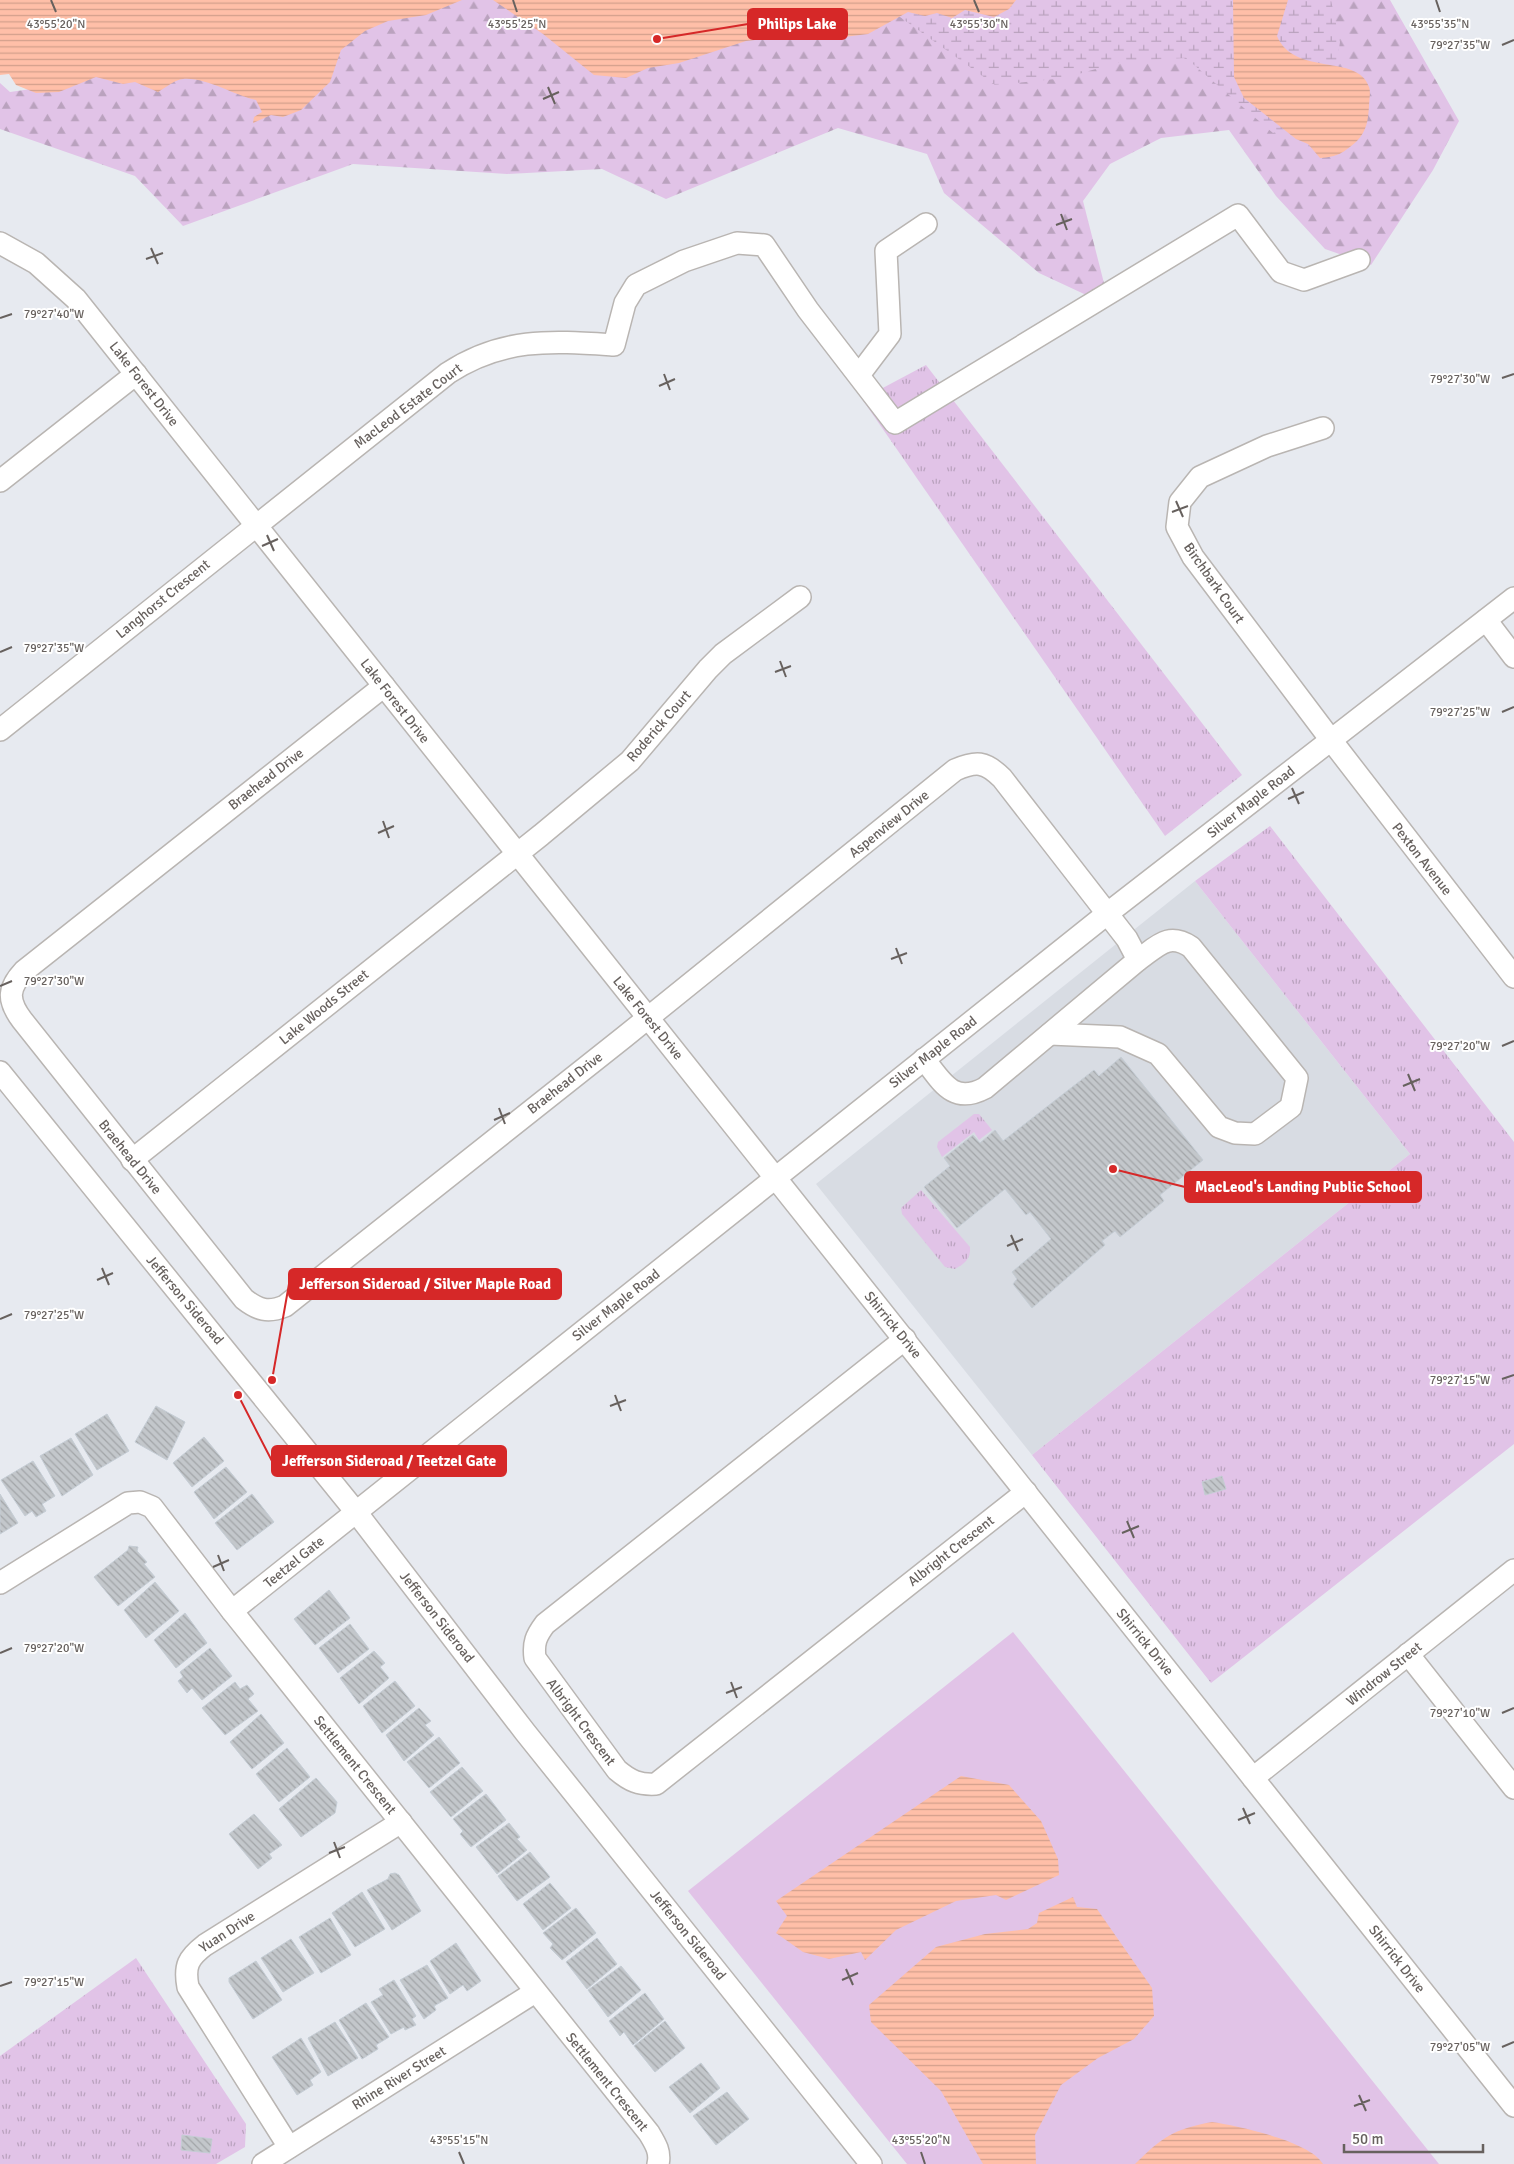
<svg xmlns="http://www.w3.org/2000/svg" width="1514" height="2164" viewBox="0 0 1514 2164" font-family="Signika,sans-serif">
<style>
.education{fill:#d8dce3}
.grass{fill:#e1c3e7}
.forest{fill:url(#forest-firs)}
.wetland{fill:url(#wetland-marsh)}
.park{fill:url(#park-tufts)}
.water{fill:url(#water-rules)}
.building{fill:url(#building-back-hatch);stroke:#c5cdd5}
.lines{fill:none;stroke-linecap:round;stroke-linejoin:round}
.minor-casing{stroke:#b9b5b2;stroke-width:24}
.minor{stroke:#fff;stroke-width:21}
.ticks{fill:none;stroke:#67615e;stroke-width:2}
.labels{text-anchor:middle;dominant-baseline:central;stroke-width:4;stroke-linejoin:round;paint-order:stroke}
.street-label{font-size:14px;fill:#67615e;stroke:#fff}
.ticks-label{font-size:12px;text-anchor:middle;fill:#67615e;stroke:#fff;stroke-width:4;stroke-linejoin:round;paint-order:stroke}
.leader{fill:none;stroke:#d62828;stroke-width:2}
.callout-dot{fill:#d62828;stroke:#fff;stroke-width:2}
.callout{fill:#d62828;stroke:#d62828;stroke-width:2}
.callout-label{font-size:15px;text-anchor:middle;font-weight:bold;fill:#fff}
</style>
<defs>
<pattern id="forest-firs" width="22" height="20" patternUnits="userSpaceOnUse" patternTransform="scale(1.25)"><rect width="22" height="20" fill="#e1c3e7"/><path d="M5 1l3.5 6h-7zM16 11l3.5 6h-7z" fill="#baa2be"/></pattern>
<pattern id="wetland-marsh" width="20" height="14" patternUnits="userSpaceOnUse" patternTransform="scale(1.25)"><rect width="20" height="14" fill="#e1c3e7"/><path d="M1 5h8M5 5V1M11 12h8M15 12V8" fill="none" stroke="#baa2be"/></pattern>
<pattern id="park-tufts" width="24" height="20" patternUnits="userSpaceOnUse" patternTransform="scale(1.25)"><rect width="24" height="20" fill="#e1c3e7"/><path d="M3 7l-1-3M5 7V3M7 7l1-3M15 17l-1-3M17 17v-4M19 17l1-3" fill="none" stroke="#baa2be"/></pattern>
<pattern id="water-rules" width="6" height="5" patternUnits="userSpaceOnUse" patternTransform="scale(1.25)"><rect width="6" height="5" fill="#ffbfa8"/><path d="M0 2.5h6" fill="none" stroke="#d29f8c"/></pattern>
<pattern id="building-back-hatch" width="6" height="6" patternUnits="userSpaceOnUse" patternTransform="scale(1.25)"><rect width="6" height="6" fill="#c3c7cb"/><path d="M-1 5l2 2M0 0l6 6M5-1l2 2" fill="none" stroke="#a2a5a8"/></pattern>
</defs>
<rect width="100%" height="100%" fill="#e7eaf0"/>
<path class="education" d="M 1195,881 L 1410,1154 L 1032,1455 L 816,1184 Z"/>
<path class="grass" d="M 1013,1632 L 1439,2164 L 907,2164 L 688,1891 Z"/>
<path class="forest" d="M 405,0 L 1390,0 L 1459,121 L 1433,170 L 1371,265 L 1325,249 L 1276,196 L 1229,130 L 1161,138 L 1110,164 L 1083,201 L 1106,291 L 1097,300 L 1039,273 L 944,193 L 927,154 L 838,128 L 666,199 L 602,169 L 507,174 L 353,164 L 183,226 L 135,176 L 0,129 L 0,83 L 10,92 L 80,82 L 137,60 Z"/>
<path class="wetland" d="M 944,0 L 1331,0 L 1340,42 L 1334,81 L 1315,119 L 1273,133 L 1186,58 L 1123,61 L 1065,78 L 995,85 L 886,7 Z"/>
<g class="park">
<path d="M 926,365 L 1242,775 L 1165,836 L 862,399 Z"/>
<path d="M 1270,826 L 1514,1142 L 1514,1444 L 1211,1683 L 1032,1455 L 1410,1154 L 1195,881 Z"/>
<path d="M 974,1114 L 979,1114 L 992,1130 L 979,1140 L 974,1132 L 942,1157 L 937,1147 L 938,1142 Z"/>
<path d="M 921,1190 L 970,1247 C 971,1259 964,1264 955,1269 L 945,1267 L 902,1214 L 901,1208 Z"/>
<path d="M 136,1958 L 246,2124 L 245,2147 L 216,2164 L 0,2164 L 0,2056 Z"/>
</g>
<g class="water">
<path d="M 0,0 L 462,0 L 426,15 L 388,21 L 365,31 L 341,50 L 330,82 L 301,110 L 283,117 L 271,115 L 253,123 L 254,117 L 262,112 L 256,100 C 233,95 206,77 183,79 C 176,79 165,88 158,92 L 135,82 L 123,84 L 96,77 L 59,92 L 36,93 L 16,85 L 9,74 L 0,75 Z"/>
<path d="M 493,0 L 1016,0 L 1009,9 L 994,17 L 965,10 L 952,18 L 937,13 L 925,16 L 908,12 L 868,34 L 844,37 L 817,30 L 800,30 L 784,37 L 746,41 L 679,63 L 648,68 L 626,78 L 594,75 L 543,34 Z"/>
<path d="M 1233,0 L 1288,0 L 1277,36 C 1294,77 1358,53 1369,87 C 1371,92 1369,101 1369,106 C 1368,121 1367,130 1357,141 C 1343,153 1338,157 1320,158 L 1308,144 L 1296,139 L 1244,98 L 1234,77 Z"/>
<path d="M 961,1776 L 1009,1785 L 1041,1821 L 1058,1859 L 1059,1875 L 1006,1900 L 996,1895 L 956,1901 L 896,1930 L 865,1960 L 861,1952 L 829,1959 L 803,1952 L 776,1933 L 787,1916 L 776,1901 Z"/>
<path d="M 1073,1897 L 1077,1907 L 1097,1909 L 1152,1988 L 1154,2016 L 1134,2039 L 1098,2058 L 1061,2085 L 1035,2135 L 1036,2164 L 983,2164 L 941,2091 L 871,2022 L 869,2005 L 936,1947 L 985,1934 L 1028,1929 L 1037,1923 L 1039,1913 Z"/>
<path d="M 1212,2122 C 1238,2126 1310,2141 1323,2164 L 1135,2164 C 1162,2137 1174,2129 1212,2122 Z"/>
</g>
<g class="building">
<path d="M 1121,1057 L 1203,1160 L 1160,1195 L 1164,1201 L 1120,1237 L 1115,1231 L 1102,1241 L 1105,1245 L 1032,1308 L 1013,1284 L 1017,1279 L 1012,1272 L 1051,1239 L 1030,1212 L 1026,1215 L 1005,1189 L 957,1228 L 924,1187 L 950,1166 L 944,1158 L 973,1135 L 980,1143 L 995,1130 L 1003,1141 L 1094,1070 L 1099,1076 Z"/>
<path d="M 156,1406 L 185,1422 L 167,1460 L 135,1442 Z"/>
<path d="M 107,1414 L 129,1451 L 97,1470 L 75,1434 Z"/>
<path d="M 204,1437 L 224,1461 L 192,1487 L 173,1463 Z"/>
<path d="M 71,1438 L 93,1475 L 62,1496 L 40,1456 Z"/>
<path d="M 33,1461 L 55,1496 L 42,1504 L 46,1511 L 36,1517 L 32,1511 L 25,1516 L 1,1480 Z"/>
<path d="M 226,1467 L 247,1492 L 214,1519 L 194,1492 Z"/>
<path d="M 1222,1476 L 1226,1489 L 1205,1495 L 1202,1482 Z"/>
<path d="M 0,1494 L 18,1523 L 0,1534 Z"/>
<path d="M 252,1494 L 274,1522 L 237,1550 L 215,1523 Z"/>
<path d="M 129,1546 L 138,1547 L 137,1551 L 147,1562 L 144,1564 L 155,1577 L 118,1606 L 94,1577 L 128,1550 Z"/>
<path d="M 155,1582 L 179,1611 L 146,1638 L 124,1610 Z"/>
<path d="M 329,1590 L 350,1618 L 315,1645 L 294,1619 Z"/>
<path d="M 185,1613 L 207,1643 L 176,1668 L 154,1640 Z"/>
<path d="M 350,1624 L 369,1649 L 338,1673 L 319,1648 Z"/>
<path d="M 210,1648 L 232,1676 L 202,1700 L 192,1688 L 187,1693 L 178,1681 L 183,1677 L 180,1672 Z"/>
<path d="M 374,1651 L 385,1663 L 380,1667 L 389,1678 L 359,1704 L 340,1678 Z"/>
<path d="M 395,1681 L 415,1706 L 382,1733 L 363,1706 Z"/>
<path d="M 235,1682 L 240,1689 L 247,1685 L 254,1694 L 248,1699 L 258,1711 L 225,1735 L 202,1708 Z"/>
<path d="M 419,1708 L 431,1721 L 425,1725 L 434,1735 L 404,1761 L 386,1735 Z"/>
<path d="M 261,1714 L 284,1743 L 252,1769 L 230,1742 Z"/>
<path d="M 439,1737 L 460,1763 L 429,1788 L 407,1762 Z"/>
<path d="M 287,1748 L 310,1777 L 279,1802 L 256,1774 Z"/>
<path d="M 462,1767 L 483,1791 L 451,1817 L 430,1792 Z"/>
<path d="M 316,1778 L 337,1802 L 335,1813 L 301,1837 L 279,1809 Z"/>
<path d="M 486,1794 L 506,1820 L 471,1847 L 460,1834 L 463,1831 L 453,1819 Z"/>
<path d="M 254,1814 L 282,1845 L 269,1854 L 272,1858 L 258,1869 L 229,1834 Z"/>
<path d="M 509,1823 L 520,1837 L 517,1839 L 527,1850 L 497,1874 L 476,1847 Z"/>
<path d="M 530,1852 L 550,1877 L 517,1901 L 498,1876 Z"/>
<path d="M 395,1873 L 399,1875 L 421,1911 L 392,1930 L 367,1890 L 388,1879 L 390,1874 Z"/>
<path d="M 550,1883 L 571,1908 L 543,1930 L 523,1904 Z"/>
<path d="M 362,1892 L 385,1929 L 355,1947 L 332,1913 Z"/>
<path d="M 576,1908 L 596,1933 L 562,1960 L 550,1948 L 553,1944 L 543,1933 Z"/>
<path d="M 330,1918 L 351,1955 L 321,1973 L 299,1937 Z"/>
<path d="M 597,1938 L 617,1964 L 587,1989 L 566,1962 Z"/>
<path d="M 291,1939 L 314,1973 L 283,1992 L 261,1958 Z"/>
<path d="M 456,1943 L 481,1981 L 467,1991 L 463,1985 L 450,1994 L 430,1961 Z"/>
<path d="M 256,1961 L 282,2000 L 253,2019 L 229,1982 L 229,1978 Z"/>
<path d="M 427,1965 L 448,1998 L 434,2006 L 436,2010 L 424,2019 L 400,1980 Z"/>
<path d="M 621,1966 L 641,1990 L 608,2017 L 588,1990 Z"/>
<path d="M 394,1980 L 416,2016 L 412,2019 L 416,2025 L 405,2030 L 404,2027 L 391,2034 L 371,2002 L 383,1995 L 379,1989 Z"/>
<path d="M 645,1993 L 664,2019 L 633,2045 L 624,2032 L 620,2036 L 609,2021 Z"/>
<path d="M 366,2003 L 389,2037 L 376,2045 L 378,2049 L 362,2059 L 339,2020 Z"/>
<path d="M 665,2021 L 685,2048 L 655,2072 L 634,2046 Z"/>
<path d="M 335,2022 L 358,2058 L 328,2076 L 308,2038 Z"/>
<path d="M 301,2038 L 321,2072 L 310,2080 L 313,2085 L 297,2095 L 272,2057 Z"/>
<path d="M 701,2063 L 720,2088 L 690,2113 L 669,2087 Z"/>
<path d="M 727,2092 L 749,2119 L 716,2145 L 693,2116 Z"/>
<path d="M 182,2135 L 212,2139 L 210,2153 L 181,2150 Z"/>
</g>
<g class="lines">
<g class="minor-casing">
<g id="minor">
<path d="M 0,243 L 36,263 L 76,299 L 1514,2106"/>
<path d="M 859,375 L 890,334 L 886,251 L 926,224"/>
<path d="M 1323,428 L 1267,446 L 1200,477 L 1180,502 L 1177,527 L 1193,557 L 1331,740 L 1514,977"/>
<path d="M 0,481 L 136,374"/>
<path d="M 1486,620 L 1514,657"/>
<path d="M 384,686 L 24,971 C 8,988 7,1000 22,1020 L 244,1299 C 258,1310 268,1313 285,1306 L 623,1038 L 955,770 C 976,761 985,761 1002,778 L 1127,939 L 1138,960 L 985,1088 C 953,1105 942,1082 924,1059"/>
<path d="M 0,730 L 448,373 C 503,337 552,341 614,345 L 625,303 L 636,285 L 684,261 L 737,243 L 764,245 L 808,310 L 895,423 L 1238,215 L 1281,272 L 1304,280 L 1359,260"/>
<path d="M 1050,1034 L 1120,1037 L 1158,1054 L 1219,1127 L 1235,1133 L 1255,1134 L 1291,1107 L 1297,1078 L 1191,947 C 1168,932 1158,946 1138,960"/>
<path d="M 0,1072 L 356,1512 L 525,1732 L 871,2164"/>
<path d="M 132,1160 L 541,835 L 630,761 L 708,669 L 723,654 L 800,597"/>
<path d="M 905,1339 L 545,1624 C 536,1636 533,1643 535,1658 L 617,1770 C 630,1781 639,1785 656,1784 L 1026,1492"/>
<path d="M 0,1583 L 128,1503 L 140,1502 L 152,1507 L 232,1611 L 649,2133 C 655,2143 661,2152 658,2164"/>
<path d="M 232,1611 L 1108,913 L 1514,598"/>
<path d="M 1408,1654 L 1514,1788"/>
<path d="M 1253,1778 L 1514,1570"/>
<path d="M 289,2147 L 188,1987 C 184,1966 188,1958 205,1945 L 401,1822"/>
<path d="M 263,2164 L 535,1992"/>
</g>
</g>
<use href="#minor" class="minor"/>
</g>
<path class="ticks" d="M 51,0 L 56,12M 513,0 L 517,12M 974,0 L 979,12M 1436,0 L 1440,12M 1502,45 L 1514,40M 548,87 L 555,104M 543,99 L 559,92M 1061,214 L 1067,230M 1056,225 L 1072,219M 151,248 L 158,264M 146,259 L 163,253M 0,318 L 12,314M 664,374 L 670,390M 1502,378 L 1514,374M 659,386 L 675,379M 1176,501 L 1183,517M 1172,512 L 1188,506M 267,535 L 274,551M 262,546 L 278,539M 0,652 L 12,647M 780,661 L 786,677M 775,672 L 791,666M 1502,712 L 1514,707M 1292,788 L 1299,804M 1288,799 L 1304,792M 383,821 L 389,838M 378,833 L 394,826M 896,948 L 902,964M 891,959 L 907,953M 0,986 L 12,981M 1502,1046 L 1514,1041M 1408,1074 L 1415,1091M 1403,1086 L 1420,1079M 499,1108 L 505,1124M 494,1120 L 510,1113M 1011,1235 L 1018,1251M 1007,1246 L 1023,1239M 102,1268 L 109,1285M 97,1280 L 113,1273M 0,1319 L 12,1314M 1502,1379 L 1514,1375M 615,1395 L 621,1411M 610,1406 L 626,1400M 1127,1521 L 1134,1538M 1122,1533 L 1139,1526M 218,1555 L 224,1571M 213,1567 L 229,1560M 0,1653 L 12,1648M 731,1682 L 737,1698M 726,1693 L 742,1687M 1502,1713 L 1514,1708M 1243,1808 L 1250,1824M 1238,1820 L 1255,1813M 334,1842 L 340,1858M 329,1853 L 345,1847M 846,1969 L 853,1985M 842,1980 L 858,1973M 0,1986 L 12,1982M 1502,2047 L 1514,2042M 1359,2095 L 1366,2111M 1354,2106 L 1370,2100M 459,2152 L 464,2164M 921,2152 L 925,2164"/>
<g class="labels">
<g class="street-label">
<text transform="translate(144 384) rotate(52)">Lake Forest Drive</text>
<text transform="translate(408 406) rotate(-37)">MacLeod Estate Court</text>
<text transform="translate(1214 583) rotate(55)">Birchbark Court</text>
<text transform="translate(163 599) rotate(-39)">Langhorst Crescent</text>
<text transform="translate(395 701) rotate(52)">Lake Forest Drive</text>
<text transform="translate(659 726) rotate(-49)">Roderick Court</text>
<text transform="translate(266 779) rotate(-38)">Braehead Drive</text>
<text transform="translate(1251 802) rotate(-38)">Silver Maple Road</text>
<text transform="translate(889 824) rotate(-39)">Aspenview Drive</text>
<text transform="translate(1422 859) rotate(52)">Pexton Avenue</text>
<text transform="translate(324 1007) rotate(-39)">Lake Woods Street</text>
<text transform="translate(648 1018) rotate(51)">Lake Forest Drive</text>
<text transform="translate(933 1052) rotate(-38)">Silver Maple Road</text>
<text transform="translate(565 1083) rotate(-38)">Braehead Drive</text>
<text transform="translate(130 1157) rotate(51)">Braehead Drive</text>
<text transform="translate(185 1300) rotate(50)">Jefferson Sideroad</text>
<text transform="translate(616 1305) rotate(-38)">Silver Maple Road</text>
<text transform="translate(893 1325) rotate(51)">Shirrick Drive</text>
<text transform="translate(951 1551) rotate(-38)">Albright Crescent</text>
<text transform="translate(294 1562) rotate(-39)">Teetzel Gate</text>
<text transform="translate(437 1617) rotate(52)">Jefferson Sideroad</text>
<text transform="translate(1145 1642) rotate(51)">Shirrick Drive</text>
<text transform="translate(1384 1674) rotate(-39)">Windrow Street</text>
<text transform="translate(581 1722) rotate(53)">Albright Crescent</text>
<text transform="translate(355 1765) rotate(51)">Settlement Crescent</text>
<text transform="translate(227 1932) rotate(-33)">Yuan Drive</text>
<text transform="translate(688 1935) rotate(51)">Jefferson Sideroad</text>
<text transform="translate(1397 1959) rotate(52)">Shirrick Drive</text>
<text transform="translate(399 2078) rotate(-32)">Rhine River Street</text>
<text transform="translate(607 2082) rotate(51)">Settlement Crescent</text>
</g>
</g>
<g class="ticks-label">
<text x="1440" y="28">43°55'35"N</text>
<text x="56" y="28">43°55'20"N</text>
<text x="517" y="28">43°55'25"N</text>
<text x="979" y="28">43°55'30"N</text>
<text x="1460" y="49">79°27'35"W</text>
<text x="54" y="318">79°27'40"W</text>
<text x="1460" y="383">79°27'30"W</text>
<text x="54" y="652">79°27'35"W</text>
<text x="1460" y="716">79°27'25"W</text>
<text x="54" y="985">79°27'30"W</text>
<text x="1460" y="1050">79°27'20"W</text>
<text x="54" y="1319">79°27'25"W</text>
<text x="1460" y="1384">79°27'15"W</text>
<text x="54" y="1652">79°27'20"W</text>
<text x="1460" y="1717">79°27'10"W</text>
<text x="54" y="1986">79°27'15"W</text>
<text x="1460" y="2051">79°27'05"W</text>
<text x="459" y="2144">43°55'15"N</text>
<text x="921" y="2144">43°55'20"N</text>
</g>
<path class="leader" d="M657 39L748 24M1113 1169L1185 1187M272 1380L289 1284M238 1395L272 1461"/>
<g class="callout-dot">
<circle cx="657" cy="39" r="5"/>
<circle cx="1113" cy="1169" r="5"/>
<circle cx="272" cy="1380" r="5"/>
<circle cx="238" cy="1395" r="5"/>
</g>
<g class="callout">
<rect x="748" y="9" width="99" height="30" rx="5"/>
<rect x="1185" y="1172" width="236" height="30" rx="5"/>
<rect x="289" y="1269" width="272" height="30" rx="5"/>
<rect x="272" y="1446" width="234" height="30" rx="5"/>
</g>
<g class="callout-label">
<text x="797" y="29">Philips Lake</text>
<text x="1303" y="1192">MacLeod's Landing Public School</text>
<text x="425" y="1289">Jefferson Sideroad / Silver Maple Road</text>
<text x="389" y="1466">Jefferson Sideroad / Teetzel Gate</text>
</g>
<path d="M1344 2144v8h139v-8" fill="none" stroke="#67615e" stroke-width="2.5"/>
<text x="1352" y="2144" font-size="15" fill="#67615e" stroke="#ffffff" stroke-width="4" paint-order="stroke">50 m</text>
</svg>
